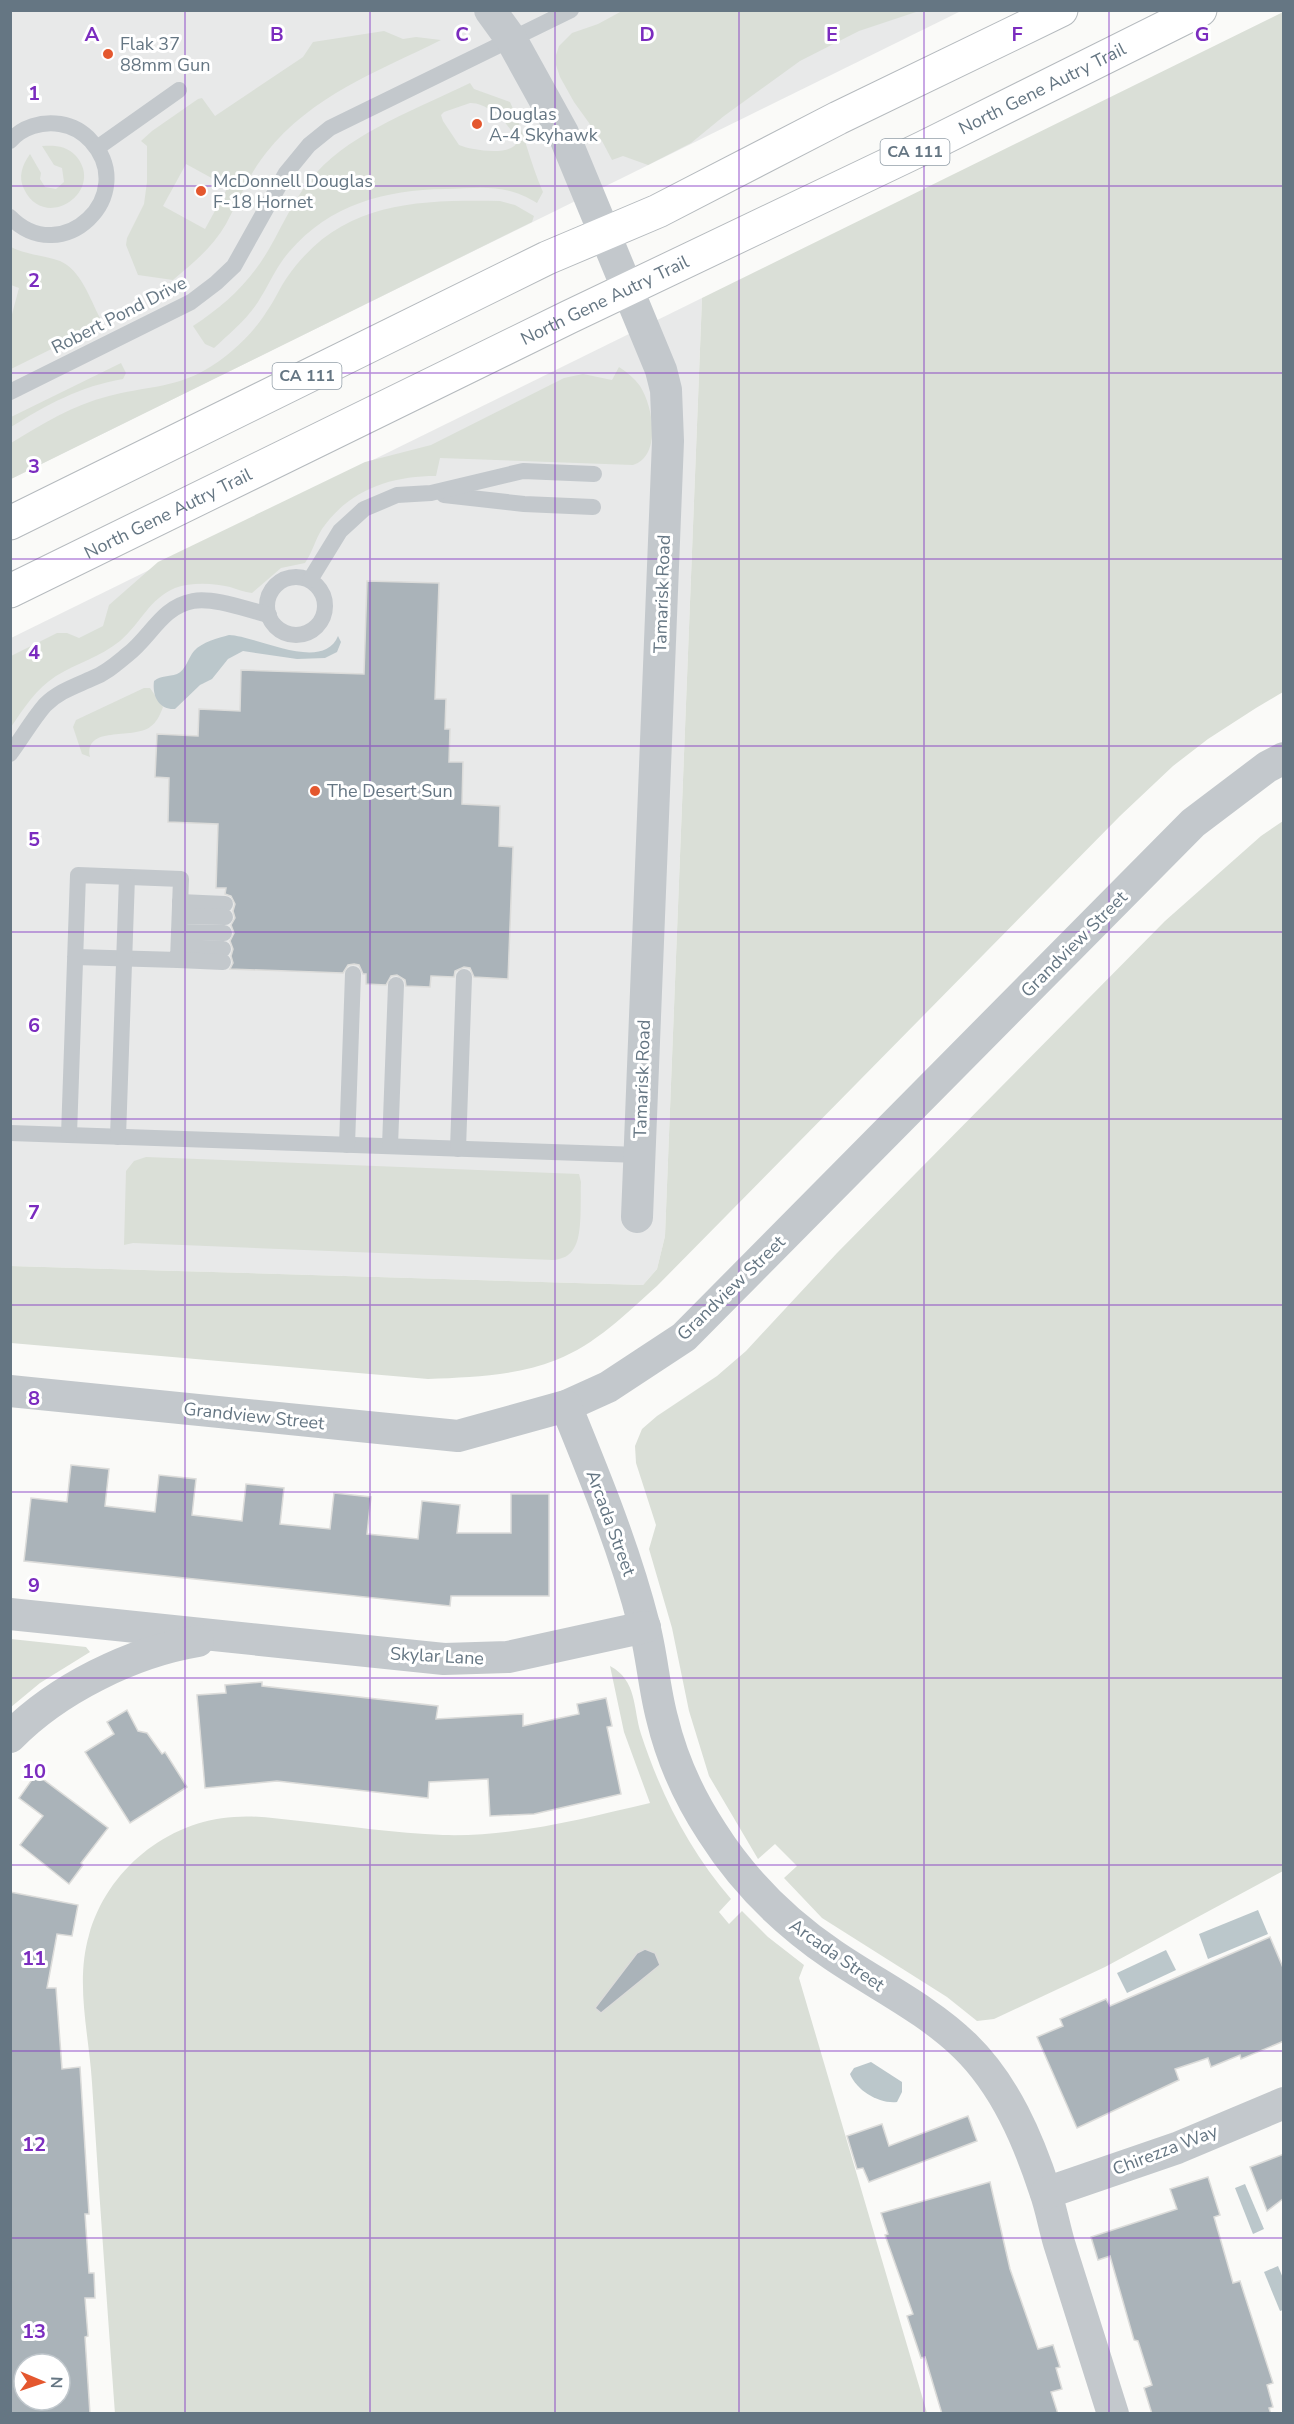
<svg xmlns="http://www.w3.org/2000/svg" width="1294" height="2424" viewBox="0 0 1294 2424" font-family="'Nunito Sans',sans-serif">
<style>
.built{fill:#e8e9e9}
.green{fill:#dadfd7;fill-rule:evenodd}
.water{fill:#bbc7cb}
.building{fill:#aab3b9;stroke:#dcdcda;stroke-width:1.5;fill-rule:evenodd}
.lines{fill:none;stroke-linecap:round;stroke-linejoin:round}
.primary-casing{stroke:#b5babe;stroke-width:35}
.service{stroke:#c3c8cc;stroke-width:16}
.minor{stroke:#c3c8cc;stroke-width:32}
.primary{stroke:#fff;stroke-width:33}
.grid{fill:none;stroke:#7b2cbf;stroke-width:1.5;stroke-opacity:0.55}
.poi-dot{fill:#e4572e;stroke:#fff;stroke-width:2}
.labels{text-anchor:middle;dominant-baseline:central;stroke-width:6;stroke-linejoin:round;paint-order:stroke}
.shield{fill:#fff;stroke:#939fa8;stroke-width:1.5}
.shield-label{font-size:16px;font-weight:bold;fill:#657683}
.poi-label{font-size:18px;fill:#657683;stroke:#fff;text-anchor:start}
.street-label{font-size:18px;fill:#657683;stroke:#fff}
.grid-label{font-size:20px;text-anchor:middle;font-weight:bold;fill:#7b2cbf;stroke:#fff;stroke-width:6;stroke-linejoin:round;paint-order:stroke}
</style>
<rect width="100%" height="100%" fill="#fafaf8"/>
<g class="built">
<path d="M 11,11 L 961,11 L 11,479 Z"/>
<path d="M 702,298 L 665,1236 L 657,1269 L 643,1285 L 11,1266 L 11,638 Z"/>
</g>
<g class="green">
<path d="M 622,11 L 622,10 L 919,11 L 859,31 L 800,61 L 724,116 L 691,143 L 648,165 L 623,156 L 612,160 L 602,141 L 574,102 L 560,77 L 556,65 L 556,55 L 559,46 L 572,33 L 598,24 Z"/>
<path d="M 1283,12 L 1283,692 L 1256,708 L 1208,739 L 1173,766 L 1120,816 L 657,1286 C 627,1313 595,1345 556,1360 C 516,1376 472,1377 428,1379 L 11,1343 L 11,1266 L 643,1285 L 657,1269 L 665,1236 L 702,298 Z"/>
<path d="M 384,31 L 403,39 L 416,37 L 441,40 C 377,72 312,95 266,153 C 249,174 239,200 226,224 C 213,247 193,263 173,280 L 138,275 L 126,245 L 127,238 L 144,204 L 147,182 L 147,146 L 141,141 L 152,131 L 198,99 L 202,98 L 215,116 L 303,57 L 313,42 ZM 186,164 L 228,187 L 205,229 L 163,206 Z"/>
<path d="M 470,83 L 474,89 L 510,102 C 524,131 530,163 543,192 L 537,203 C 505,183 481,188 445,189 C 385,190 330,204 289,252 C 276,267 269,285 258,302 C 246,320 229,334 214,348 L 205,344 L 193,326 C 224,306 250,282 269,249 C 284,223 296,194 317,172 C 353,132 421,107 470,83 ZM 470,103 C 488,102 515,127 516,144 C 507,156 471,150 459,145 L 443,121 L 441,115 L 444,112 Z"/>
<path d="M 42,146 C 55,145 67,146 76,156 C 106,191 45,233 24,189 C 18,177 22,165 30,154 L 41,173 L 40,179 L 45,187 L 56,189 L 64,182 L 62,168 L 54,165 Z"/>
<path d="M 500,201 L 515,205 L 534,216 L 532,222 L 11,479 L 11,443 C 42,424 73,405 109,396 C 142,387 174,388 205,370 C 228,357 253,334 267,311 C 275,300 280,287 288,276 C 341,201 416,200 500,201 Z"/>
<path d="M 11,247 C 27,255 43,255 60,261 C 81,270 90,299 100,318 L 95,321 L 98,326 L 11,369 L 11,318 L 19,288 L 11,285 Z"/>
<path d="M 121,363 L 126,373 L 123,379 C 81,386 46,405 11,427 L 11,417 Z"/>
<path d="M 619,367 C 627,372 634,378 640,386 C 653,406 662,456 633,465 L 440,458 L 436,476 C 390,476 349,490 322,529 C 315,540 312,553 305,563 L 281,568 L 252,593 C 244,592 237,589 230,587 C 214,583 191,582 175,588 C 149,599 141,623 120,641 C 100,657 77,663 56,676 C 36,689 24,708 11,727 L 11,656 L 57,633 L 67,633 L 79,638 L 103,626 L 109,605 L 158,562 L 365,462 L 431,445 L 564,378 L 583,374 L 612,380 Z"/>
<path d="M 144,688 L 150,688 L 163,707 C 160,715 157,722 150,727 C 132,740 84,725 90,757 L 82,754 L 73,727 L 76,720 Z"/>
<path d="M 1283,821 L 1283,1871 L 1105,1967 L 994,2019 L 977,2021 L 947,1997 L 822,1918 L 784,1878 L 797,1866 L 775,1844 L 758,1859 L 709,1776 L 689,1711 L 672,1628 L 649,1549 L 656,1525 L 636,1463 L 635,1446 L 642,1429 L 657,1416 L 717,1376 L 746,1351 L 837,1253 L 1165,921 L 1261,836 Z"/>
<path d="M 146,1157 L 579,1174 L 581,1182 C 580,1198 583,1235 574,1248 C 570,1256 562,1259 554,1260 L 133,1243 L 124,1245 L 126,1171 L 134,1161 Z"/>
<path d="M 11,1639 L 86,1647 L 90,1652 L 40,1683 L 11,1707 Z"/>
<path d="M 610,1666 C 637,1680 633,1708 641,1734 C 661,1795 689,1850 731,1899 L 719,1912 L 729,1924 L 742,1911 L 768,1937 L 804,1965 L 799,1978 L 927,2413 L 115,2414 C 107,2303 99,2193 92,2083 C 89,2034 75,1983 89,1935 C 107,1870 167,1821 234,1817 C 256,1815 278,1819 300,1821 C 347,1826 395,1833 443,1835 C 514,1837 581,1819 650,1803 L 624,1732 Z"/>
</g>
<g class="water">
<path d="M 229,635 C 257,636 323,673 338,636 L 341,642 L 337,652 L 325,658 L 297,659 L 243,651 L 228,659 L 212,679 L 200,685 L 175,709 C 159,710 152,696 154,681 C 162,675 168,677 177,674 C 186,670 188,658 194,651 C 202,642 218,638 229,635 Z"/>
<path d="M 1258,1910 L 1268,1934 L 1208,1959 L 1199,1934 Z"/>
<path d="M 1166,1950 L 1176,1970 L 1127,1993 L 1117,1973 Z"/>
<path d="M 871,2062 L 902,2082 L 902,2092 L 897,2102 C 879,2104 857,2091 850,2074 L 854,2068 Z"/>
<path d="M 1245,2184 L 1264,2229 L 1253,2234 L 1235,2188 Z"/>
<path d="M 1278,2266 L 1283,2278 L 1283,2310 L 1280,2311 L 1264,2272 Z"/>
</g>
<g class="building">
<path d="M 367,581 L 439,583 L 435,699 L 446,699 L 445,729 L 450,729 L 449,762 L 463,762 L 462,804 L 500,806 L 499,846 L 513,847 L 508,979 L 474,977 L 470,968 L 464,967 L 455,971 L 454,977 L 431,976 L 430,987 L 406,986 L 405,980 L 397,975 L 391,976 L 386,985 L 366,984 L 366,974 L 363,974 L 359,965 L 354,964 L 348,965 L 343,973 L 230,969 L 233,963 L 231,956 L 233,949 L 230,941 L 234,933 L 231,925 L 235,918 L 233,911 L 235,904 L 231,896 L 225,894 L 226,888 L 216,888 L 218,824 L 168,822 L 169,778 L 155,777 L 157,734 L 198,736 L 199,709 L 240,711 L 241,670 L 364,674 Z"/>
<path d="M 71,1465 L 109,1469 L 105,1506 L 155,1512 L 159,1475 L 196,1479 L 192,1515 L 242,1521 L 246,1484 L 284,1488 L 280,1524 L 330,1529 L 334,1493 L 371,1497 L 367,1534 L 418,1539 L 422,1501 L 460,1505 L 457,1533 L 511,1533 L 511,1494 L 549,1494 L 549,1596 L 451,1596 L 450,1606 L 24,1561 L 31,1498 L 67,1502 Z"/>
<path d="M 262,1682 L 262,1686 L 438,1706 L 436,1719 L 523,1714 L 523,1726 L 579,1714 L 577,1704 L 606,1698 L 612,1726 L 607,1727 L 621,1794 L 534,1814 L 490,1816 L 488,1779 L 429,1782 L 428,1798 L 277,1781 L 205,1788 L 197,1695 L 226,1693 L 225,1685 Z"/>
<path d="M 127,1710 L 138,1731 L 147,1733 L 162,1754 L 165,1752 L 187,1787 L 130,1823 L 85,1752 L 114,1734 L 107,1722 Z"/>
<path d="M 36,1774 L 108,1828 L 81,1863 L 83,1865 L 69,1884 L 20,1845 L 43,1816 L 19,1798 Z"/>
<path d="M 10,1892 L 78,1905 L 72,1936 L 57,1934 L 47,1988 L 56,1988 L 62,2069 L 80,2067 L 89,2214 L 85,2214 L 89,2273 L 94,2273 L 95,2298 L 85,2298 L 88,2336 L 85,2337 L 90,2414 L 10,2414 ZM 24,2364 L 60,2364 L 60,2400 L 24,2400 Z"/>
<path d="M 1270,1937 L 1284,1970 L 1284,2041 L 1241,2059 L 1240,2055 L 1211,2067 L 1208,2058 L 1175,2069 L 1179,2080 L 1077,2128 L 1037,2037 L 1063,2026 L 1060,2019 L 1106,1999 L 1110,2006 Z"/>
<path d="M 645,1949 L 655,1953 L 660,1965 L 601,2013 L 595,2008 L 637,1953 Z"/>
<path d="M 968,2116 L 977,2141 L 869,2182 L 863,2168 L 857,2169 L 847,2136 L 882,2124 L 889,2146 Z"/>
<path d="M 1284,2154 L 1284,2198 L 1267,2211 L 1250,2167 Z"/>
<path d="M 1208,2177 L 1220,2215 L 1214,2217 L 1233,2283 L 1240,2281 L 1273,2383 L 1267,2385 L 1273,2407 L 1269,2408 L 1271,2414 L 1152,2414 L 1144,2388 L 1152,2385 L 1138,2341 L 1134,2340 L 1110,2256 L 1098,2260 L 1091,2237 L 1177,2209 L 1170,2189 Z"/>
<path d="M 990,2182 L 1010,2269 L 1038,2349 L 1053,2345 L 1060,2367 L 1056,2368 L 1062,2389 L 1051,2392 L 1058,2414 L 942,2414 L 925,2357 L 921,2358 L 907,2316 L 913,2314 L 885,2235 L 888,2234 L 881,2213 Z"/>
</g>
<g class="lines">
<g class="primary-casing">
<g id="primary">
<path d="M 10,523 L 547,258 L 658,211 L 838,118 L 1061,10"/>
<path id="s1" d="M 10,591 L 569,317 L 923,148 L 1200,10"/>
</g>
</g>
<g class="service">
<path d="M 10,141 C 22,127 42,121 60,124 C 73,126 83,132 91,141 C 140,195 62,270 10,217"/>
<path d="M 97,148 L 179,90"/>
<path d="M 10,392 L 191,302 L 216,283 L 234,266 L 286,173 L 309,145 L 330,128 L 571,10"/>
<path d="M 444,495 L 524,504 L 593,507"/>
<circle cx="296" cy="606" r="29"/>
<path d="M 310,580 L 340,531 L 364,509 L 397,495 L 431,493 L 523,471 L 594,474"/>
<path d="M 10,754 C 22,738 32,720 45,705 C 59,691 76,686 93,678 C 106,673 116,664 127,655 C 151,637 161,607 193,601 C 214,597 248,610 269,615"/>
<path d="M 180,902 L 225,904"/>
<path d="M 180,916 L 225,917"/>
<path d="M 179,932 L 224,933"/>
<path d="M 179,947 L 223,949"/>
<path d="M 178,960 L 223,962"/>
<path d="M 10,1133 L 639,1155"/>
<path d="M 69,1135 L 78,875 L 181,879 L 178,960 L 75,957"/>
<path d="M 118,1137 L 127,877"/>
<path d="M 347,1145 L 353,974"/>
<path d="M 390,1146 L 396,985"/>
<path d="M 458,1149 L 464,977"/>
</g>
<g class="minor">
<path d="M 490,10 L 511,39 L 563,133 L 661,370 L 666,390 L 668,441 L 637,1217"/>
<path d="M 10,1391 L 458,1436 L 566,1406 L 608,1387 L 684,1337 L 1193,823 L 1267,767 L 1284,758"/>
<path d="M 566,1406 C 595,1477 625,1550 644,1625 C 652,1655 654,1688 662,1718 C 672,1760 689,1797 712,1832 C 743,1881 786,1923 833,1955 C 877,1985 927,2009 965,2046 C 1005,2085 1028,2139 1045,2191 C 1051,2208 1054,2226 1059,2243 C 1077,2300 1095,2357 1113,2414"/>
<path d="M 10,1614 L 444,1659 L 508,1657 L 645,1627"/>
<path d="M 10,1737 C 57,1689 132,1652 198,1641"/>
<path d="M 1046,2193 L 1177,2148 L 1284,2103"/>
</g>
<use href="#primary" class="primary"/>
</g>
<path class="grid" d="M 185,10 L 185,2414M 370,10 L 370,2414M 555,10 L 555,2414M 739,10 L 739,2414M 924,10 L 924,2414M 1109,10 L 1109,2414M 10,186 L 1284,186M 10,373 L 1284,373M 10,559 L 1284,559M 10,746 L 1284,746M 10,932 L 1284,932M 10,1119 L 1284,1119M 10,1305 L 1284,1305M 10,1492 L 1284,1492M 10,1678 L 1284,1678M 10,1865 L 1284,1865M 10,2051 L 1284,2051M 10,2238 L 1284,2238"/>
<g class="poi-dot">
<circle cx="108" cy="54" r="6"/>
<circle cx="477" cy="124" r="6"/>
<circle cx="201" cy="191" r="6"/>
<circle cx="315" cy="791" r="6"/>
</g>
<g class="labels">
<g class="shield">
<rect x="880.5" y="139" width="69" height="26" rx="4.5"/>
<rect x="272.5" y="363" width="69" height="26" rx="4.5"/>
</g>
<g class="shield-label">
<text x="915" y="152">CA 111</text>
<text x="307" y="376">CA 111</text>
</g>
<g class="poi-label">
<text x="120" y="44">Flak 37<tspan x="120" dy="21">88mm Gun</tspan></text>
<text x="489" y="114">Douglas<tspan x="489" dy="21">A-4 Skyhawk</tspan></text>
<text x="213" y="181">McDonnell Douglas<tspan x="213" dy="21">F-18 Hornet</tspan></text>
<text x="327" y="791">The Desert Sun</text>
</g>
<g class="street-label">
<text stroke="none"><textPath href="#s1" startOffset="1148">North Gene Autry Trail</textPath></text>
<text stroke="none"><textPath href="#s1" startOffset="662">North Gene Autry Trail</textPath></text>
<text transform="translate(119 315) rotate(-27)">Robert Pond Drive</text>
<text stroke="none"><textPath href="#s1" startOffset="176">North Gene Autry Trail</textPath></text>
<text transform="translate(662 594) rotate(-88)">Tamarisk Road</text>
<text transform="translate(1074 944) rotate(-45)">Grandview Street</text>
<text transform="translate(642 1079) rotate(-88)">Tamarisk Road</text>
<text transform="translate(731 1288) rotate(-44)">Grandview Street</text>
<text transform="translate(254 1416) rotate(6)">Grandview Street</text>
<text transform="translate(611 1523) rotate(70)">Arcada Street</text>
<text transform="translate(437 1656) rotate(3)">Skylar Lane</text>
<text transform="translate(837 1955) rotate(35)">Arcada Street</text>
<text transform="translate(1165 2150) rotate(-21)">Chirezza Way</text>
</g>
</g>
<g class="grid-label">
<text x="92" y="41">A</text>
<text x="277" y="41">B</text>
<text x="462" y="41">C</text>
<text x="647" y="41">D</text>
<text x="832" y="41">E</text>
<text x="1017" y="41">F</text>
<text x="1202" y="41">G</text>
<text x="34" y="100">1</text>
<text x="34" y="287">2</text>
<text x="34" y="473">3</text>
<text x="34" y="659">4</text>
<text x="34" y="846">5</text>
<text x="34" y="1032">6</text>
<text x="34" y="1219">7</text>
<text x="34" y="1405">8</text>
<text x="34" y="1592">9</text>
<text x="34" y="1778">10</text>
<text x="34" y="1965">11</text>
<text x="34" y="2151">12</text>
<text x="34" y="2338">13</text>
</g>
<rect width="1294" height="2424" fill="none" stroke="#657683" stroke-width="24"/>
<g transform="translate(42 2382) rotate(92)"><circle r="28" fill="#ffffff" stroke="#c1c8cd" stroke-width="1.5"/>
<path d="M0-4.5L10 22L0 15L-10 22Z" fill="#e4572e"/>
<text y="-9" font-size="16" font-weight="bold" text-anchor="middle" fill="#657683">N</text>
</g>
</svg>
